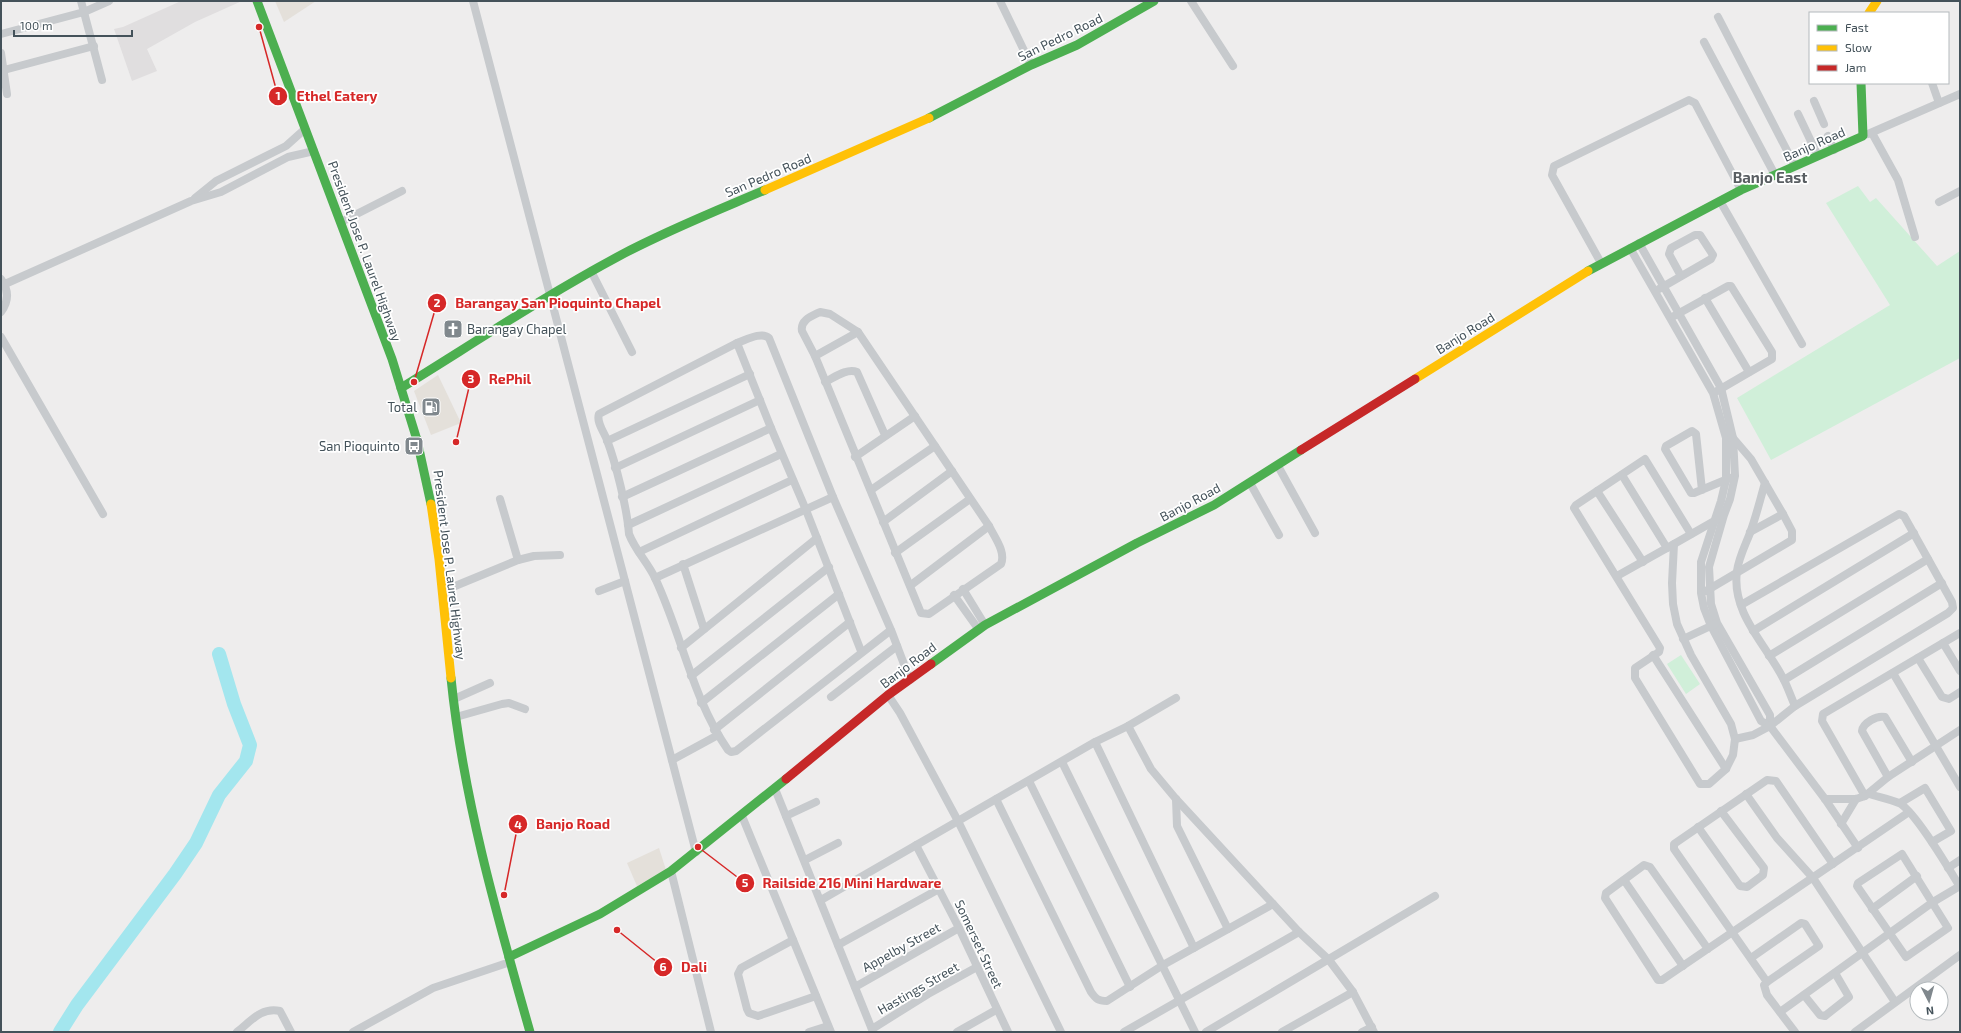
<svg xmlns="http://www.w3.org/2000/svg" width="1961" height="1033" viewBox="0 0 1961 1033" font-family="'Exo 2',sans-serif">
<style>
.commercial{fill:#e4e0da}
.education{fill:#e0dedf}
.green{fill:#d0efd9}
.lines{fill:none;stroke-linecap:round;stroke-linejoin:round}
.river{stroke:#a3e6ee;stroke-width:14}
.street{stroke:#c7cacd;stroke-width:8}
.fast{stroke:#4caf50;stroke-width:9}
.slow{stroke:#ffc107;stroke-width:9}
.jam{stroke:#c62828;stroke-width:9}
.labels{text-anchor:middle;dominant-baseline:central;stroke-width:3.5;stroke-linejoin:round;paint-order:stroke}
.street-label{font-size:13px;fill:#44525a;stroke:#fff}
.poi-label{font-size:13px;fill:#44525a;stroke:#fff;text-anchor:end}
.quarter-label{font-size:15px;font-weight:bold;fill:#595e62;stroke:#fff}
.leader{fill:none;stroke:#d62828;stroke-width:1.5}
.callout-dot{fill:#d62828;stroke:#fff;stroke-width:1.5}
.mark-label{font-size:12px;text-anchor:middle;font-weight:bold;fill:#fff}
.callout-label{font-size:14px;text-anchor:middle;font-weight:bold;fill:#d62828;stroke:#fff;stroke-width:3.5;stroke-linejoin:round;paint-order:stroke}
</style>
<rect width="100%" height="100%" fill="#eeeded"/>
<g class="commercial">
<path d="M 275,1 L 316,1 L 284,22 Z"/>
<path d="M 438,375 L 461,423 L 431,435 L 414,391 Z"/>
<path d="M 659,848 L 666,870 L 637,886 L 627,863 Z"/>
</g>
<path class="education" d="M 181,1 L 242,1 L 195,22 L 147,49 L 157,71 L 132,81 L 114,29 L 123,27 Z"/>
<g class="green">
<path d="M 1858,186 L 1870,202 L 1876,198 L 1937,266 L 1960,251 L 1960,358 L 1771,460 L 1737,398 L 1890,305 L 1826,203 Z"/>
<path d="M 1681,655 L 1700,684 L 1686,694 L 1667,664 Z"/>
</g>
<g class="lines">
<path class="river" d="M 60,1032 L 77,1005 L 175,874 L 196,843 L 219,795 L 246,761 L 250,745 L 234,704 L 219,654"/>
<g class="street">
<path d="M 81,1 L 102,80"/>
<path d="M 473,1 L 696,852"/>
<path d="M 1000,1 L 1031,65"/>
<path d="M 1191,1 L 1233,66"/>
<path d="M 1718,17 L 1795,166"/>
<path d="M 1,34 L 84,12 L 109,1"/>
<path d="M 1704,42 L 1775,175"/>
<path d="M 1,53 L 7,94"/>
<path d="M 4,70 L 94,46"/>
<path d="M 1932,83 L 1939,103"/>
<path d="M 1814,101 L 1824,124"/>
<path d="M 1798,114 L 1818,156"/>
<path d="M 1872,133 L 1898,180 L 1915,237"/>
<path d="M 1868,134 L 1960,94"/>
<path d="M 1828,136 L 1834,150"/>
<path d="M 195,198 L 216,181 L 286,146 L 305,129"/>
<path d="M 1720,201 L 1802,344"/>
<path d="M 1939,202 L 1960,191"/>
<path d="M 341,222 L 402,191"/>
<path d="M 1639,243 L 1721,388 L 1733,438 L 1735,476 L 1730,499 L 1724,515 L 1709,567 L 1711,604 L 1717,623 L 1770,715 L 1770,726"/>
<path d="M 1630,248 L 1713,393 L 1726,438 L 1726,480 L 1721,501 L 1701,562 L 1701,593 L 1704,608 L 1711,626 L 1761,721 L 1770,726 L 1825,799 L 1858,848"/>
<path d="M 1601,263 L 1552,175 L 1554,166 L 1689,100 L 1695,103 L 1741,190"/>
<path d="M 591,271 L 632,352"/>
<path d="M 1,279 C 9,290 9,301 1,312"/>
<path d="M 5,284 L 191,201 L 221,192 L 288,157 L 314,151"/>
<path d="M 1659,289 L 1711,259 L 1713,255 L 1700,235 L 1695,235 L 1671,248 L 1669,254 L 1681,276"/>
<path d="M 1705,298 L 1749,372"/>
<path d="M 820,312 L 830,314 L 858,332 L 989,526 C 995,538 1006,552 1001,564 L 929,614 L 921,613 L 815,356 L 802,331 C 800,320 812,316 820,312 Z"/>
<path d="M 1674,316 L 1728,286 L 1731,286 L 1772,352 L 1772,359 L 1717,391"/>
<path d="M 1,337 L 103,514"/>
<path d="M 737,343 L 771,428 L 806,510 L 861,651"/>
<path d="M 815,356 L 858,332"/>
<path d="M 825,382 C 835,377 847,368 857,372 L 885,435"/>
<path d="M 607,441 L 750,374"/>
<path d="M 855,457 L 915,416"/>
<path d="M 1278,466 L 1315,533"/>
<path d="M 615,468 L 760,400"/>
<path d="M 1622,475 L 1667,548"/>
<path d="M 1250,483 L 1279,535"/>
<path d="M 1765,483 C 1760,500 1756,517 1750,533 C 1745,546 1739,557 1737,571 C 1731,614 1767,645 1784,680 C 1788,688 1791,697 1795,706"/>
<path d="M 871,490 L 935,446"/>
<path d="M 1702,490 L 1696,434 L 1692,431 L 1666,446 L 1665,449 L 1691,493 L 1694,493 L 1730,478"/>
<path d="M 1597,491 L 1643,562"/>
<path d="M 622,497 L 771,428"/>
<path d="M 500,499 L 518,560"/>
<path d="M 883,522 L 952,471"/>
<path d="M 628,525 L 781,454"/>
<path d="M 1750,532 L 1783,514"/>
<path d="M 1674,544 L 1716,520"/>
<path d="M 639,552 L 792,480"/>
<path d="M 895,553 L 970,499"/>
<path d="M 683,564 L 704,629"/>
<path d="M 1617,576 L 1674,544 L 1672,583 L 1673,604 L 1677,624 L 1691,655 L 1731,724 L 1735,739 L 1733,755 L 1726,769 L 1709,784 L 1700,784 L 1635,678 L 1635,668 L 1659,652 L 1660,648 L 1574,508 L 1576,505 L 1645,459 L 1691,534"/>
<path d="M 655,578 L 833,497"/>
<path d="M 911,585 L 989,526"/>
<path d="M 963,589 L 985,625"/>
<path d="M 443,591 L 518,560 L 534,556 L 560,555"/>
<path d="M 599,591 L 625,581"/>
<path d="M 1706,591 L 1792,540 L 1792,531 L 1783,514 L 1751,459 L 1733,438 L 1731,438"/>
<path d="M 954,595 L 979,630"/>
<path d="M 891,630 L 736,751 L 731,752 L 728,750 C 692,698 682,635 655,578 C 648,563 635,550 629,534 C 627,508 616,464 607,440 C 604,432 596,422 599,414 L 737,343 C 746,340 761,331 769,338 L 833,497 L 891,630 L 910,680"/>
<path d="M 1753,631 L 1914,533"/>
<path d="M 1960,633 L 1823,714 L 1822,721 L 1865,796 L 1888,777 L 1960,730"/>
<path d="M 1683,639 L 1715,624"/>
<path d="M 1943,643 L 1960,671"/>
<path d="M 681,648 L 817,538"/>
<path d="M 1653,655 L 1726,769"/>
<path d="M 1769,656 L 1928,559"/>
<path d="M 1918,658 L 1942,697 L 1949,699 L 1960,692"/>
<path d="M 1893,673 L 1960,787"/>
<path d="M 691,676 L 829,567"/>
<path d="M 1784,680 L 1942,583"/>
<path d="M 888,695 L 900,713 L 958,821 L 1061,1032"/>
<path d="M 831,697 L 897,646"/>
<path d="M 454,699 L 490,683"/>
<path d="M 701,703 L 839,594"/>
<path d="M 456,717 L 502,704 L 509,703 L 525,709"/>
<path d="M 1128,726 L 1151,769 L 1176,799 L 1299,932 L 1329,960 L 1353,992 L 1374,1032"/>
<path d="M 714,730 L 850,622"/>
<path d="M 1735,739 L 1753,735 L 1770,726 L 1795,706 L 1948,613 L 1953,608 L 1952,602 L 1904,516 L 1899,514 L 1741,605"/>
<path d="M 1095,742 L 1194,948"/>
<path d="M 672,760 L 718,735"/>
<path d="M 1062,762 L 1195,1032"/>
<path d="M 1888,777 L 1862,731 C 1863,723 1877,715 1885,717 L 1912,762"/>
<path d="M 1029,781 L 1130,987"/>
<path d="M 775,789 L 873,1032"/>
<path d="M 1746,794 L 1777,838 L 1813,878 L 1895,1002"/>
<path d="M 1869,794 C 1879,797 1890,799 1899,803 C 1915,811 1949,869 1960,887"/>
<path d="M 996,799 L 1091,992 C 1096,999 1098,1001 1107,1001 L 1163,965 L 1273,904"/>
<path d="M 1176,799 L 1177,826 L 1228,929"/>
<path d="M 1825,799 L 1856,799 L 1865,796"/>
<path d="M 1900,803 L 1925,788 L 1951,831 L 1932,842"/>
<path d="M 742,816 L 831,1032"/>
<path d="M 786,816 L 816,802"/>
<path d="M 1841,824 L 1856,799"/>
<path d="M 1698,827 L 1740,886 L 1747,887 L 1763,875 L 1764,868 L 1721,811"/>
<path d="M 916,845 L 959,928 L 1008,1032"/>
<path d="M 1902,854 L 1948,928 L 1906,957 L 1857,886 L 1858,883 Z"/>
<path d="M 805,860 L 838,843"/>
<path d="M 1948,868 L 1960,860"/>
<path d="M 671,871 L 711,1032"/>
<path d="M 1624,880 L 1683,966"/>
<path d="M 821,900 L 1095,742 L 1128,726 L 1176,698"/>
<path d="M 1872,909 L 1917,876"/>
<path d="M 793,940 L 741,968 L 738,974 L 747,1009 L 749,1013 L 758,1016 L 816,996"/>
<path d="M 838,945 L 939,889"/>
<path d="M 1708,949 L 1650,867 L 1644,865 L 1606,893 L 1605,898 L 1658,980 L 1662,980 L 1909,812"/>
<path d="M 1751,958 L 1801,923 L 1805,924 L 1819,946 L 1767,982"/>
<path d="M 855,987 L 959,928"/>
<path d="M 1804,995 L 1820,1015 L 1825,1016 L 1849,997 L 1835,973"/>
<path d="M 1780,1012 L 1933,902 L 1960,886"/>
<path d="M 872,1029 L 928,994 L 977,967"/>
<path d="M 237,1032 C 251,1021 261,1007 280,1011 L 291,1032"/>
<path d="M 353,1032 L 433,988 L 510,962"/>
<path d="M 809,1032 L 828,1026"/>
<path d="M 957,1032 L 996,1010"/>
<path d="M 1124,1032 L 1299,932"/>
<path d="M 1206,1032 L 1435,896"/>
<path d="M 1282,1032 L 1353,992"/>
<path d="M 1362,1032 L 1372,1027"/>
<path d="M 1795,1032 L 1767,995 L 1764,985 L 1767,982 L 1674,849 L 1674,844 L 1767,780 L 1776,781 L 1833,864"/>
<path d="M 1855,1032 L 1960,955"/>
</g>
<g class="fast">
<path d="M 257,1 L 392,359 L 417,440 L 431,504"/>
<path d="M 929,118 L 1031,65 L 1077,45 L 1154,1"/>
<path d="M 1588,271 L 1741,190 L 1863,136 L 1861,83"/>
<path d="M 401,388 C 474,343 546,295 621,255 C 668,230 716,211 765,190"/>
<path d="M 931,664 L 985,625 L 1137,543 L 1214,505 L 1301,450"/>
<path d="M 451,678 C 463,798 497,916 530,1032"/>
<path d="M 509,957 L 600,914 L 671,871 L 786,779"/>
</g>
<g class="slow">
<path d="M 1869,13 L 1877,1"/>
<path d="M 765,190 L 929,118"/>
<path d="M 1415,379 L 1588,271"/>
<path d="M 431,504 L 439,559 L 451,678"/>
</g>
<g class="jam">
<path d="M 1301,450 L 1415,379"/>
<path d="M 786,779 L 888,695 L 931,664"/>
</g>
</g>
<defs>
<g id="church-square" transform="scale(1)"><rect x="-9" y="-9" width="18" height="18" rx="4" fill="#80888d" stroke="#fff"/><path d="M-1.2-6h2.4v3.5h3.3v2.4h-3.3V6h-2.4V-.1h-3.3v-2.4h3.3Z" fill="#fff"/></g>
<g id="fuel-square" transform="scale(1)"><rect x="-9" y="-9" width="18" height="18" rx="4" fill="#80888d" stroke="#fff"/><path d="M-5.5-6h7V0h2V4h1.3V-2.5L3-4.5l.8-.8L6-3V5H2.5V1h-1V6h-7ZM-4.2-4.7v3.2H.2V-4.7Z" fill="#fff"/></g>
<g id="bus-square" transform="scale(1)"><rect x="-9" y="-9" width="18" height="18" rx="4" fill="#80888d" stroke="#fff"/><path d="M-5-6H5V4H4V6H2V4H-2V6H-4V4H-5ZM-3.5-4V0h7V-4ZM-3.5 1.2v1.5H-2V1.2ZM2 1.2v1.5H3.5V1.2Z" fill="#fff"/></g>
</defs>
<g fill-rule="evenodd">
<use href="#church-square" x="453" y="329"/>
<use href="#fuel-square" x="431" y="407"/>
<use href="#bus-square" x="414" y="446"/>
</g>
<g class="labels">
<g class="street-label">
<text transform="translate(1060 37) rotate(-26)">San Pedro Road</text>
<text transform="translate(1814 144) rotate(-24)">Banjo Road</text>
<text transform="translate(768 175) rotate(-23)">San Pedro Road</text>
<text transform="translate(365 251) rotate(70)">President Jose P. Laurel Highway</text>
<text transform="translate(1465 333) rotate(-32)">Banjo Road</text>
<text transform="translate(1190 502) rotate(-28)">Banjo Road</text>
<text transform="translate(450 565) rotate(83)">President Jose P. Laurel Highway</text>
<text transform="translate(908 665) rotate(-37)">Banjo Road</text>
<text transform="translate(979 944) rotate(65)">Somerset Street</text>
<text transform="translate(901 947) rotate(-29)">Appelby Street</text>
<text transform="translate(918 988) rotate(-30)">Hastings Street</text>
</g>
<g class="poi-label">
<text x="467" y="329" text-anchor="start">Barangay Chapel</text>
<text x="417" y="407">Total</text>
<text x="400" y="446">San Pioquinto</text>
</g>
<g class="quarter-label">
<text x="1770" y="177">Banjo East</text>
</g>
</g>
<path class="leader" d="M259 27L278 96M414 382L437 303M456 442L471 379M504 895L518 824M698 847L745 883M617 930L663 967"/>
<g class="callout-dot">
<circle cx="259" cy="27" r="4"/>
<circle cx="414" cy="382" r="4"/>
<circle cx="456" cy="442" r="4"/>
<circle cx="504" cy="895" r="4"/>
<circle cx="698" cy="847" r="4"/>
<circle cx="617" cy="930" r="4"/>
<circle cx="278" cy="96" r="10"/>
<circle cx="437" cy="303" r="10"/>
<circle cx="471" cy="379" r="10"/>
<circle cx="518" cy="824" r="10"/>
<circle cx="745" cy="883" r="10"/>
<circle cx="663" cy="967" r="10"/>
</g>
<g class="mark-label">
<text x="278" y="100">1</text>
<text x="437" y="307">2</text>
<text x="471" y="383">3</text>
<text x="518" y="829">4</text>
<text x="745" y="887">5</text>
<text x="663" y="971">6</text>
</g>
<g class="callout-label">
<text x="337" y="101">Ethel Eatery</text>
<text x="558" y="308">Barangay San Pioquinto Chapel</text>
<text x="510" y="384">RePhil</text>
<text x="573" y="829">Banjo Road</text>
<text x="852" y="888">Railside 216 Mini Hardware</text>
<text x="694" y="972">Dali</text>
</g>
<rect width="1961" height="1033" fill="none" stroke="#44525a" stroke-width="4"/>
<rect x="1809" y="12" width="140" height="72" fill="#ffffff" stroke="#b4babd"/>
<rect x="1817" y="25" width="20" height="6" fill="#4caf50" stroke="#b4babd"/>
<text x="1845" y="32" font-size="12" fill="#44525a">Fast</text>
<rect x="1817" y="45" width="20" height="6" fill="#ffc107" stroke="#b4babd"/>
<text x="1845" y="52" font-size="12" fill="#44525a">Slow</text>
<rect x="1817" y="65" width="20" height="6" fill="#c62828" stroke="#b4babd"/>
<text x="1845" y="72" font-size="12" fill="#44525a">Jam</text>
<g transform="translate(1929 1001) rotate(174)"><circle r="19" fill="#ffffff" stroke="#b4babd"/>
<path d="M0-3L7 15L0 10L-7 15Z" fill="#80888d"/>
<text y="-6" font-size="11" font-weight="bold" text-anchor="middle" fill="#44525a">N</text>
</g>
<path d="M14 30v6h118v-6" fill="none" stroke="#44525a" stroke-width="2"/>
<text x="20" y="30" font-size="12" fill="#44525a" stroke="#ffffff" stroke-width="3" paint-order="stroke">100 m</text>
</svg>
